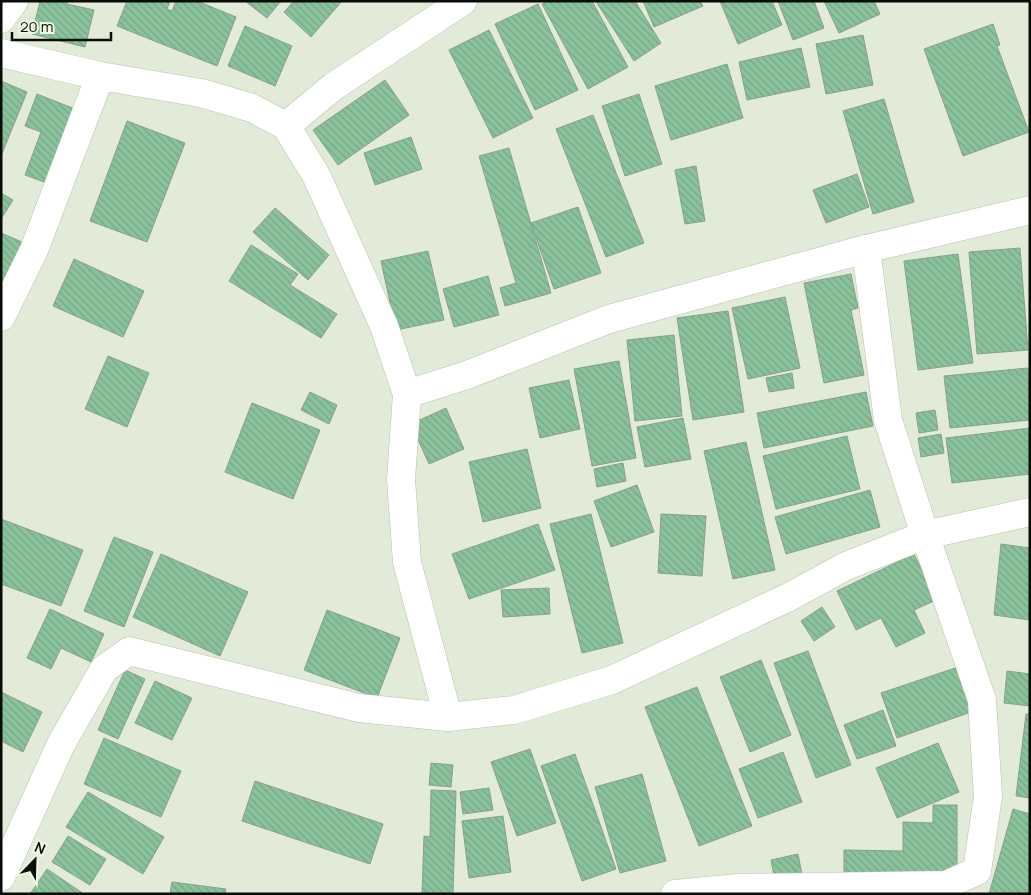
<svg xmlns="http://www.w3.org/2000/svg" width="1031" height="895" viewBox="0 0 1031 895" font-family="Manrope,sans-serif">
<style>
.building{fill:url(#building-back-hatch);stroke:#8b9d90}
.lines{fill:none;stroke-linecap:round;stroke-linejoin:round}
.minor-casing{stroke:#b9c2af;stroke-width:29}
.minor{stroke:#fff;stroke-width:28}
</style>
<defs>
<pattern id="building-back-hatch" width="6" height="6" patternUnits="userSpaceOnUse" patternTransform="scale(1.25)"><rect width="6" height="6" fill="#8ac39b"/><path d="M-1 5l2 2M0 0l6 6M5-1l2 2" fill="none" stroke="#76a684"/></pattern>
</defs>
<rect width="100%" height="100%" fill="#e1ebd7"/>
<g class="building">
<path d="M 40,1 L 67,1 L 67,4 L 94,10 L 85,47 L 32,34 Z"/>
<path d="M 127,1 L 170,1 L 167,9 L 172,11 L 176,1 L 197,1 L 236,17 L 217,66 L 117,26 Z"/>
<path d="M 245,1 L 281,1 L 267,18 Z"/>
<path d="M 294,1 L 342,1 L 311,37 L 284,12 Z"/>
<path d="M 548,1 L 592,1 L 628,67 L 588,89 L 542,4 Z"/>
<path d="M 599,1 L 635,1 L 661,43 L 634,61 L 597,3 Z"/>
<path d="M 643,1 L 700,1 L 703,6 L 654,27 Z"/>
<path d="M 720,1 L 772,1 L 782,25 L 738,44 Z"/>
<path d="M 778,1 L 814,1 L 824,28 L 793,40 Z"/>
<path d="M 824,1 L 874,1 L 880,14 L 839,33 Z"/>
<path d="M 538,4 L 578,90 L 535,110 L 495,24 Z"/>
<path d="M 993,24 L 1000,45 L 997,46 L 1029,132 L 963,156 L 924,49 Z"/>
<path d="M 245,26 L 292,46 L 275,86 L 228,66 Z"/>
<path d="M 489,30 L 533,118 L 493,138 L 449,50 Z"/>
<path d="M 863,35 L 873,85 L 826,94 L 816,44 Z"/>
<path d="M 801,48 L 810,87 L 747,100 L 739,62 Z"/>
<path d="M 727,64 L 743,118 L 671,140 L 655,86 Z"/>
<path d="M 385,80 L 409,115 L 338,165 L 313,130 Z"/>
<path d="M 1,81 L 27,92 L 1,156 Z"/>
<path d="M 37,94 L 75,109 L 47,183 L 25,175 L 41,132 L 25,126 Z"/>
<path d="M 639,94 L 662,164 L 625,176 L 602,106 Z"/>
<path d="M 884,99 L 914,202 L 873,214 L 843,111 Z"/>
<path d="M 593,115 L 644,243 L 606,257 L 556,129 Z"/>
<path d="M 127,121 L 185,143 L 147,242 L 90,221 Z"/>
<path d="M 411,137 L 422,169 L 375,185 L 364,153 Z"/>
<path d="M 509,148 L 551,293 L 505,306 L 500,288 L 516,283 L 479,156 Z"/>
<path d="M 696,166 L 705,221 L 685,224 L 675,170 Z"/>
<path d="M 857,174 L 869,207 L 826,223 L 813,190 Z"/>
<path d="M 1,193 L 13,200 L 1,219 Z"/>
<path d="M 578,207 L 601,273 L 554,289 L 531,223 Z"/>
<path d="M 275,208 L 329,255 L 308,280 L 253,232 Z"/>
<path d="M 1,233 L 22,242 L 4,282 L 1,281 Z"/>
<path d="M 251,245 L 298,274 L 290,285 L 337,314 L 321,338 L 229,281 Z"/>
<path d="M 1020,248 L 1028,350 L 977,354 L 969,252 Z"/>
<path d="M 428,251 L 444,320 L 396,330 L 381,261 Z"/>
<path d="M 958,254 L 973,363 L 918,370 L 904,261 Z"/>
<path d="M 74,259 L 144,291 L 123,337 L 53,306 Z"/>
<path d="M 851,274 L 858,308 L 851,310 L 864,375 L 824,383 L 804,283 Z"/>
<path d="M 488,276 L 499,315 L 454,327 L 443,289 Z"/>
<path d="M 785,297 L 800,368 L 748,379 L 732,308 Z"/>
<path d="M 728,311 L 744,412 L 693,420 L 677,318 Z"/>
<path d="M 674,335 L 682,416 L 635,421 L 627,340 Z"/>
<path d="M 108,356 L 149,373 L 127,427 L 85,409 Z"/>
<path d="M 619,361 L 636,458 L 592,466 L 574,369 Z"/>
<path d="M 1028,368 L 1030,420 L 950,428 L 944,376 Z"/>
<path d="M 792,373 L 794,388 L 769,392 L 766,378 Z"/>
<path d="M 569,380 L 580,429 L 540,438 L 529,388 Z"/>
<path d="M 310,392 L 337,405 L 329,424 L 301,410 Z"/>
<path d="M 866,392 L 873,426 L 764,448 L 757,413 Z"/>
<path d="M 252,403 L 320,430 L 293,499 L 225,472 Z"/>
<path d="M 446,408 L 464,449 L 429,464 L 411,424 Z"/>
<path d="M 935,410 L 938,430 L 919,433 L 916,413 Z"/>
<path d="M 683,418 L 691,459 L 645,467 L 637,427 Z"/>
<path d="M 1030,428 L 1030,474 L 952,483 L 946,438 Z"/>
<path d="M 941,434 L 944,453 L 921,457 L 918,438 Z"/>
<path d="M 847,436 L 860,489 L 776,509 L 763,456 Z"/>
<path d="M 746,442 L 775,570 L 733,579 L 704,451 Z"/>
<path d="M 527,449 L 541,508 L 483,522 L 469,462 Z"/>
<path d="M 623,463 L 626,481 L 597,487 L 594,469 Z"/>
<path d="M 637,485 L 654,532 L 611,547 L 594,501 Z"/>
<path d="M 870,490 L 880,527 L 786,554 L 775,517 Z"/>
<path d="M 591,514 L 623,643 L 582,653 L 550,524 Z"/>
<path d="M 661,514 L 706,516 L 702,576 L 658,573 Z"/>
<path d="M 1,519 L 83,550 L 61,606 L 1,584 Z"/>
<path d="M 538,524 L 555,570 L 469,599 L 452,554 Z"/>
<path d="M 114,537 L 153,552 L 124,627 L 84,611 Z"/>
<path d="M 1001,544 L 1030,548 L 1030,620 L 994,615 Z"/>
<path d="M 161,554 L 248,592 L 220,656 L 133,617 Z"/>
<path d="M 914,554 L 936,600 L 914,610 L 925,633 L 896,647 L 881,618 L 856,630 L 837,591 Z"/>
<path d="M 549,588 L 550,614 L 503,617 L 501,590 Z"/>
<path d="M 822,607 L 835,627 L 814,641 L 801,621 Z"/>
<path d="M 50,609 L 104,634 L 91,662 L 61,648 L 51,669 L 27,658 Z"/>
<path d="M 327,610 L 400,638 L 377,698 L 304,670 Z"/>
<path d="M 808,651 L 851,765 L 816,778 L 774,663 Z"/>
<path d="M 761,660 L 791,735 L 750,752 L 720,677 Z"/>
<path d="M 958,667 L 974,711 L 897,738 L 881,693 Z"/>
<path d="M 125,670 L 145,679 L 118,739 L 98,730 Z"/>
<path d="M 1007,671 L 1030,674 L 1030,706 L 1004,703 Z"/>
<path d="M 155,681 L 192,698 L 172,740 L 135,723 Z"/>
<path d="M 697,687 L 752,826 L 699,846 L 645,707 Z"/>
<path d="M 1,692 L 42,712 L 23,752 L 1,741 Z"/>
<path d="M 883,710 L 896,746 L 857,759 L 844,725 Z"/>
<path d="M 1026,714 L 1030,714 L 1030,798 L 1016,796 Z"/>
<path d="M 104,738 L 181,771 L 161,817 L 84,784 Z"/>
<path d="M 938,743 L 959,792 L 897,818 L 876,768 Z"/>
<path d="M 530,749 L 556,823 L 517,836 L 491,762 Z"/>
<path d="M 783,752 L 802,802 L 758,818 L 739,769 Z"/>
<path d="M 575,754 L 616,869 L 582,881 L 541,766 Z"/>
<path d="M 431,763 L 453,765 L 451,787 L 429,785 Z"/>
<path d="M 642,774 L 666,861 L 620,873 L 595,787 Z"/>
<path d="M 255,781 L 383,824 L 370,864 L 242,821 Z"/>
<path d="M 489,788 L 493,810 L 463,814 L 460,792 Z"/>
<path d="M 431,790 L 456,791 L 453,894 L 422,894 L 424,836 L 430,837 Z"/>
<path d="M 88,792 L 164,837 L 143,874 L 66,827 Z"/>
<path d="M 933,805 L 957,805 L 957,874 L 844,873 L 844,850 L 903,851 L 903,822 L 933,823 Z"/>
<path d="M 1013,809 L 1030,814 L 1030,894 L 989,894 Z"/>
<path d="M 503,816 L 511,872 L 469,878 L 462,821 Z"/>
<path d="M 68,836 L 106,859 L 90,885 L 52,862 Z"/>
<path d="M 798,854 L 802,875 L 775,881 L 771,860 Z"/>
<path d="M 47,869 L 84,894 L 30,894 Z"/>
<path d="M 172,882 L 226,889 L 225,894 L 170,894 Z"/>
</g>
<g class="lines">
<g class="minor-casing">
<g id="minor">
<path d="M 1,19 L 14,1"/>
<path d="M 1,53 L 100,76 L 201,93 L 252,108 L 286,126 L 316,175 L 384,326 L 407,394 L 401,479 L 407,562 L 448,717"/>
<path d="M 286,126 L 334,86 L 463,1"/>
<path d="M 1,317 L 34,250 L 100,76"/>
<path d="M 407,394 L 467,375 L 609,319 L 866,249 L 1030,210"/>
<path d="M 1,877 L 61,744 L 104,669 L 129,651 L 359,708 L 448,717 L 514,710 L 612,680 L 789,597 L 846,566 L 925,535 L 1030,512"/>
<path d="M 675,894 L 738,888 L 946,885 L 977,871 L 988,796 L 982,700 L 925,535 L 888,420 L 866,249"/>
</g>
</g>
<use href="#minor" class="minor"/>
</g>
<rect width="1031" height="895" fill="none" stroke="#0a0d07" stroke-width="5"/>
<g transform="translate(35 860) rotate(23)" stroke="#eff8e4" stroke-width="4" paint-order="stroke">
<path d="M0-4L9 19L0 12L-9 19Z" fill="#0a0d07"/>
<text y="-8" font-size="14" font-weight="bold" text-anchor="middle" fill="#0a0d07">N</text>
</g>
<path d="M12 32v8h99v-8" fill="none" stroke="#0a0d07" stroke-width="2.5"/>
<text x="20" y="32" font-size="15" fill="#0a0d07" stroke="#eff8e4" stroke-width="4" paint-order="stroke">20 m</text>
</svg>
